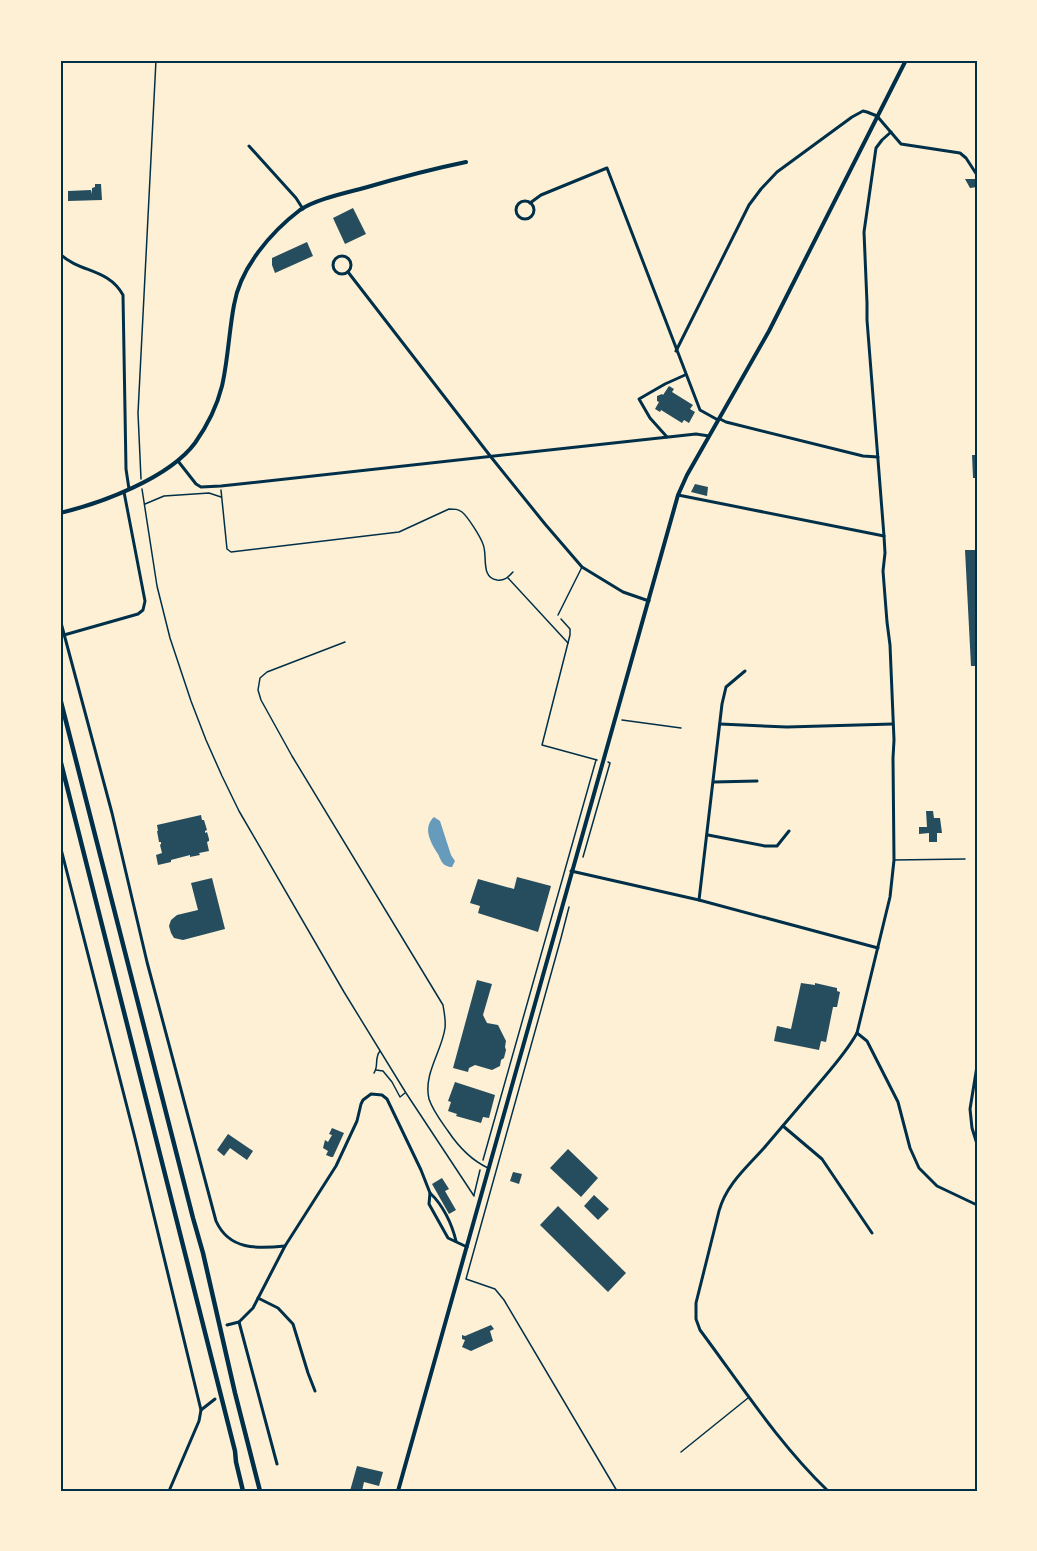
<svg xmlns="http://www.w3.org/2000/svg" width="1037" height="1551" viewBox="0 0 1037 1551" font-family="'Asap Condensed',sans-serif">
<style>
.water{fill:#669bbc}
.building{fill:#264d5e}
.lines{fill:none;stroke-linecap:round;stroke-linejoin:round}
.path{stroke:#003049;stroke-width:1.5}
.service{stroke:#003049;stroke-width:1.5}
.minor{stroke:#003049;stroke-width:3}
.tertiary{stroke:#003049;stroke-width:4}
.secondary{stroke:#003049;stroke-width:4}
.trunk{stroke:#003049;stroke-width:4.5}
.neatline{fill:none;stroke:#003049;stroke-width:2}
</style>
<rect width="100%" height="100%" fill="#fdf0d5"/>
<path class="water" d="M 434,817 L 440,821 L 451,855 L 455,861 L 452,867 C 450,867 449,867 447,866 C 442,865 440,858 438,854 C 431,843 422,828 434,817 Z"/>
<g class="building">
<path d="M 965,179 L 975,179 L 977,187 L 970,188 Z"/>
<path d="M 95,184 L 101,184 L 102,200 L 68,201 L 68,191 L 91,190 L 92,194 L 92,188 L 95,187 Z"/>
<path d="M 353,208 L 366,234 L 345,244 L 333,218 Z"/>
<path d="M 307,242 L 313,256 L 275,273 L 272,265 L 272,258 Z"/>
<path d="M 669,386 L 674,389 L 672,392 L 693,405 L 690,409 L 695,412 L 689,423 L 684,420 L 682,423 L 661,410 L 660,412 L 655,409 L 659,402 L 657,401 L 657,396 L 662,394 L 663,395 Z"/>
<path d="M 972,455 L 977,455 L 977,478 L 973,478 Z"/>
<path d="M 695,484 L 708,487 L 707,496 L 691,492 Z"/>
<path d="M 965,550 L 977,550 L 977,666 L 971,666 Z"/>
<path d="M 926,811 L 933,811 L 934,818 L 940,818 L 942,833 L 937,833 L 937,842 L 929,842 L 929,833 L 919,834 L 919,827 L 927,827 Z"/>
<path d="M 201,815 L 202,820 L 204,820 L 207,830 L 205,831 L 205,833 L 207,832 L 209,839 L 209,841 L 207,842 L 209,851 L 199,853 L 200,855 L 190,857 L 190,855 L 171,860 L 171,862 L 158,865 L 156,855 L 162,853 L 160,845 L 161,844 L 161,842 L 159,842 L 157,831 L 158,831 L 157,825 Z"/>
<path d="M 517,877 L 551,886 L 538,932 L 478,913 L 480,906 L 470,903 L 478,879 L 514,889 Z"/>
<path d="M 212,878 L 225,929 L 183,940 L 174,938 L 171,933 L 169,926 L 171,920 L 177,915 L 198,910 L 191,883 Z"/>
<path d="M 477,980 L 492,984 L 483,1015 L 487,1023 L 498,1025 L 506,1041 L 505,1047 L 506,1050 L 504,1058 L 501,1060 L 500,1066 L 492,1070 L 475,1065 L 469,1068 L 468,1072 L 453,1068 Z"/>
<path d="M 801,983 L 815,985 L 815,983 L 837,988 L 837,991 L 840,992 L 837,1007 L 833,1007 L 826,1042 L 821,1041 L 819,1050 L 774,1041 L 777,1026 L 791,1029 Z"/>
<path d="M 455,1082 L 495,1095 L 489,1118 L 483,1117 L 481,1123 L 456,1116 L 457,1114 L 448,1111 L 451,1102 L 448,1101 Z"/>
<path d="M 332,1128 L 344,1133 L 333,1157 L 331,1157 L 326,1155 L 328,1151 L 323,1148 L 325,1140 L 328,1142 L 332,1135 L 329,1134 Z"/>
<path d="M 228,1134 L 253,1151 L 247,1160 L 230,1148 L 224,1156 L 217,1150 Z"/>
<path d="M 568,1149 L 598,1178 L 581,1197 L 550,1168 Z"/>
<path d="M 513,1172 L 522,1174 L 519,1184 L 510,1181 Z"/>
<path d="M 442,1178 L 449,1189 L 445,1191 L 456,1210 L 449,1214 L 432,1184 Z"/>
<path d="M 594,1195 L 609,1209 L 598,1220 L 584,1206 Z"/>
<path d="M 558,1206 L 626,1273 L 608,1292 L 540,1225 Z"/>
<path d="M 491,1325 L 494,1329 L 490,1331 L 493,1341 L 471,1351 L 462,1347 L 465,1340 L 462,1339 L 462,1335 L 465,1336 Z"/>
<path d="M 357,1466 L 383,1472 L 379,1486 L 364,1482 L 362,1491 L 350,1491 Z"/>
</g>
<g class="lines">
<g class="path">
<path d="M 141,479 L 138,413 L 156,60"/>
<path d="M 142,489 L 157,586 L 170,638 L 191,701 L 206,740 L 222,776 L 239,811 L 344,992 L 406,1093 L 474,1196"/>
<path d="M 221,490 L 227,549 L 231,552 L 399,532 L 449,509 C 455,509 458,509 462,512 C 468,517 480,536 483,544 C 488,556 480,577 497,580 C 505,581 508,577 513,572"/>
<path d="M 145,504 L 164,496 L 209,493 L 221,497"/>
<path d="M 508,578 L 568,643"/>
<path d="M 561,619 L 570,629 L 570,635 L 542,745 L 597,760"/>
<path d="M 622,720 L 681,728"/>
<path d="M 583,857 L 610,763 L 608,762"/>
<path d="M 569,907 L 561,938 L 466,1279 L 495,1289 L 504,1300 L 617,1491"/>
<path d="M 376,1070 L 383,1071 L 392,1082 L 400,1097 L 405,1093"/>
<path d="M 374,1073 C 379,1066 374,1058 380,1051"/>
<path d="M 483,1160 L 596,760"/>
<path d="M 474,1195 L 480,1170"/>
</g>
<g class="service">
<path d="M 558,615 L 582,567"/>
<path d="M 345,642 L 267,672 L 260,678 L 258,690 L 261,700 L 292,756 L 443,1005 C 444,1012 446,1020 445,1028 C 442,1051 423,1074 429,1099 C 433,1111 441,1121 448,1131 C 458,1146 471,1160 488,1168"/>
<path d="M 894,860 L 965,859"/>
<path d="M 681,1452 L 748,1398"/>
</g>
<g class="minor">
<path d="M 249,146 L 296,198 L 303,209"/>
<circle cx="525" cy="210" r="9"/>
<path d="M 530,203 L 541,195 L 607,168 L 700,410 L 718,420"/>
<path d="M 60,254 C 80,273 108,268 123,295 L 126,469 L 129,489"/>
<circle cx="342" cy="265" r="9"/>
<path d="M 348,272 L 491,457 L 545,524 L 582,567 L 623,592 L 649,601"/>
<path d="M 676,351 L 749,205 L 761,189 L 777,172 L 852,117 L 863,111 L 867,112 L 877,116 L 901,144 L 960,153 L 966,158 L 977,175"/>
<path d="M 720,419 L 726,422 L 863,456 L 878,457"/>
<path d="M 667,437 L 650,418 L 639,399 L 665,384 L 685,375"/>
<path d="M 178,461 L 196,484 L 201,487 L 221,486 L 696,434 L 709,436"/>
<path d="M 678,495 L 884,536"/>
<path d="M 60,619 L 112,813 L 147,962 L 216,1221 C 229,1250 257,1249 285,1246"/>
<path d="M 64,635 L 138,614 L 143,610 L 145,601 L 124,492"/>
<path d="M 720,724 L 787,727 L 893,724"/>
<path d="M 714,782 L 757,781"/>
<path d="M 708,835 L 765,846 L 777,846 L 789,831"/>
<path d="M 60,845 L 135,1138 L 201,1410"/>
<path d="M 571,871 L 699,900 L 878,948"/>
<path d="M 699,900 L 722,704 L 726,687 L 745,671"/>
<path d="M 857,1033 L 867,1041 L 898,1102 L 910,1148 L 919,1168 L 937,1186 L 977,1205"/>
<path d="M 977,1066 L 970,1109 L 972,1128 L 977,1144"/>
<path d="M 783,1126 L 822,1159 L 872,1233"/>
<path d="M 430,1193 C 443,1205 452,1224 456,1241"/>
<path d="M 258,1298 L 278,1308 L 293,1324 L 308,1373 L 315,1391"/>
<path d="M 239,1322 L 277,1464"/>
<path d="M 227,1325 L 239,1322 L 253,1308 L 285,1246 L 336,1166 L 357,1121 L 361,1104 L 363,1100 L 371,1094 L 382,1095 L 387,1099 L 421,1170 L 430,1193 L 429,1204 L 448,1238 L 467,1247"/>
<path d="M 169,1491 L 199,1421 L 201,1410 L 215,1399"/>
<path d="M 828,1491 C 779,1444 741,1385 700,1330 L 696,1319 L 696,1303 L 719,1211 C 726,1185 746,1168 764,1148 C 781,1128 798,1108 815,1088 C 830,1070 846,1053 857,1033 L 890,897 L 894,860 L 893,758 L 894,740 L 890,645 L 887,622 L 883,571 L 885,553 L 884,536 L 867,320 L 867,303 L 864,232 L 876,148 L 882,140 L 891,132"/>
</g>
<path class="tertiary" d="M 60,513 C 102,503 169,478 195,443 C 207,426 217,406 222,386 C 228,360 229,331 234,305 C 240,268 271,232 300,210 C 316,199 346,193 364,188 C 398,178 432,169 466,162"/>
<path class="secondary" d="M 398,1491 L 678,495 L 687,475 L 769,331 L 906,60"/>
<g class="trunk">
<path d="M 60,698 L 193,1218 L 203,1253 L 235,1393 L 260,1491"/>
<path d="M 60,759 L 235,1451 L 236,1462 L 243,1491"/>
</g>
</g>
<rect width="1037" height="1551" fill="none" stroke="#fdf0d5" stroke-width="123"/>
<rect x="62" y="62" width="914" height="1428" class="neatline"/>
</svg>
